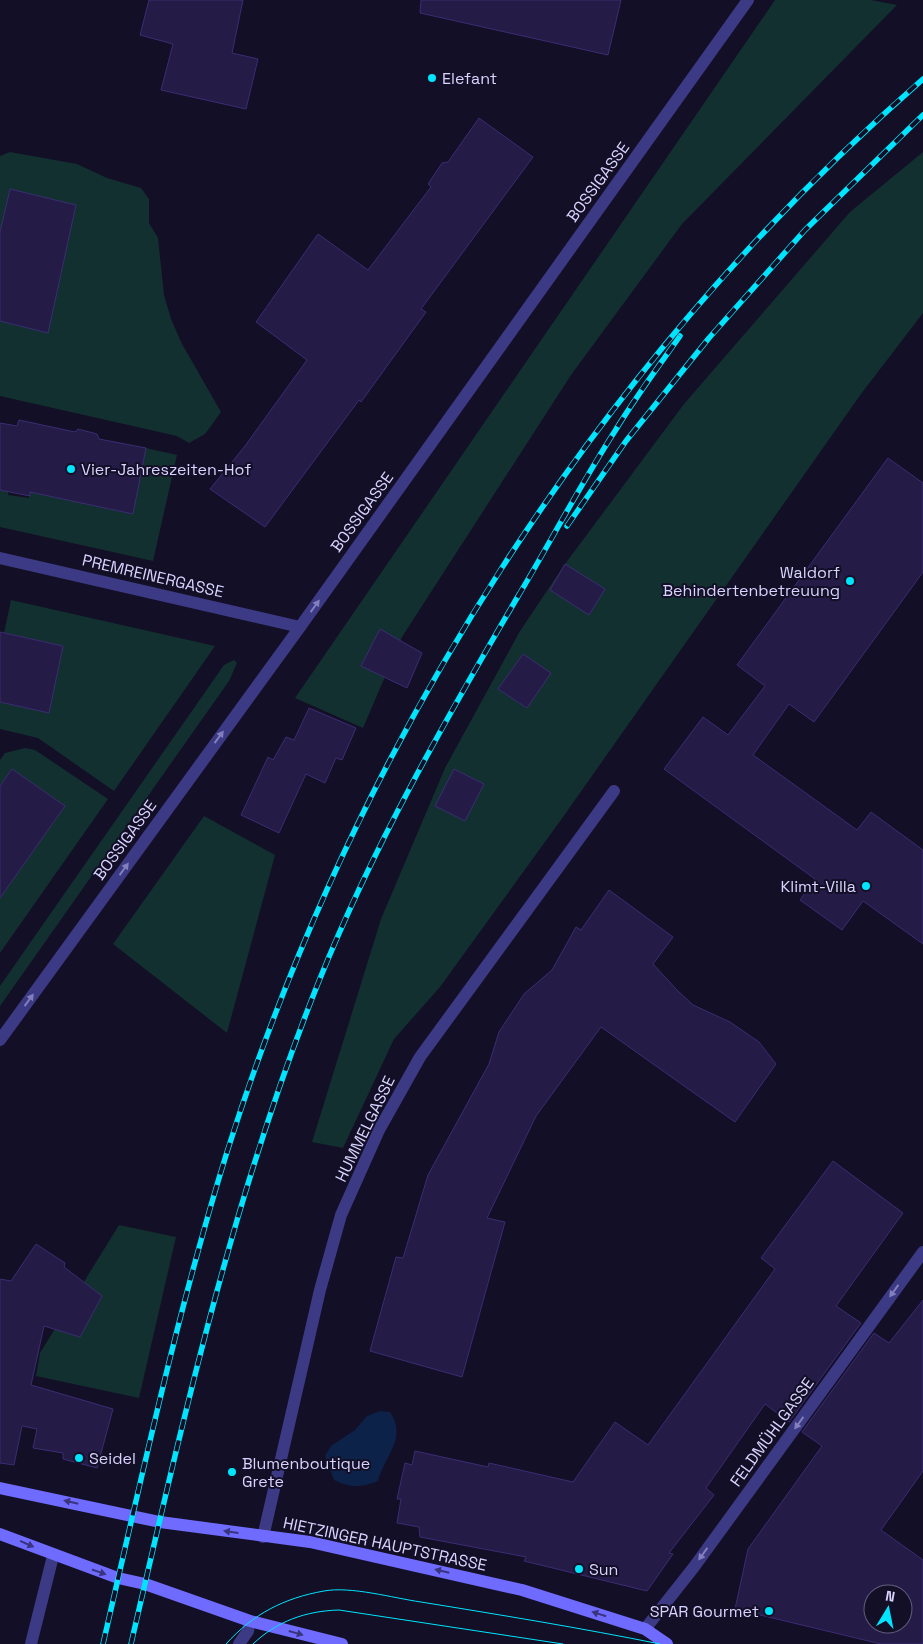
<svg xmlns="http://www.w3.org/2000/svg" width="923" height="1644" viewBox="0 0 923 1644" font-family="'Space Grotesk',sans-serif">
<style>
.green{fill:#12302f}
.water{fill:#0c2248}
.building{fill:#241b47;stroke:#3b2d73;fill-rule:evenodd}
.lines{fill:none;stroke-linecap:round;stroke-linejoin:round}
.minor{stroke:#3d3a85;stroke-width:12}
.secondary{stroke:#6f6bff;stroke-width:12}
.tram{stroke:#00e5ff;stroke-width:1}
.rail-casing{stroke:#00e5ff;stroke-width:5.5}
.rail{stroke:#130f26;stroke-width:4;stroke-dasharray:11;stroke-linecap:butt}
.oneway{fill:#837fbc}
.oneway2{fill:#38347d}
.poi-dot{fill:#00e5ff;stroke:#130f26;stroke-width:2}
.labels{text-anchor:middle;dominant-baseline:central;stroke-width:4;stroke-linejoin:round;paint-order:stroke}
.poi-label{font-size:16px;fill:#d9d4ff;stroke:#130f26;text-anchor:start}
.street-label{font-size:16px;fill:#d9d4ff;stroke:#130f26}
</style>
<rect width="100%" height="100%" fill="#130f26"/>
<g class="green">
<path d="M 775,0 L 871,0 L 897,5 L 682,224 L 571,375 L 402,637 L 363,728 L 295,698 Z"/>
<path d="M 10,152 L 77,164 L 107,178 L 141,188 L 149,199 L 149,223 L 158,238 L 164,295 L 171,319 L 182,344 L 221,412 L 205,434 L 189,443 L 177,436 L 0,396 L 0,156 Z"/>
<path d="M 923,152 L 923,313 L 861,394 L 563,817 L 440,987 L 394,1039 L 343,1148 L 312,1142 L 381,919 L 445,768 L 520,631 L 565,564 L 684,404 L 850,212 Z"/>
<path d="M 146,448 L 177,455 L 153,561 L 0,527 L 0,490 L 8,491 L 8,495 L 29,498 L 30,492 Z"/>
<path d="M 11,600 L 215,646 L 114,791 L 38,738 L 0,729 L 0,702 L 49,712 L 63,646 L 4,633 Z"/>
<path d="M 234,660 L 237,663 L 229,681 L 0,1006 L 0,986 L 224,665 Z"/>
<path d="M 25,748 L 35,750 L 108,799 L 0,953 L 0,898 L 65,806 L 12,769 L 0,786 L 0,760 L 5,753 Z"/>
<path d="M 204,816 L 275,855 L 227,1033 L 113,944 Z"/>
<path d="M 119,1225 L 176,1237 L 139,1398 L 36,1376 L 40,1353 Z"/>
</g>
<path class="water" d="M 380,1411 L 390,1412 C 408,1438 384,1457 378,1481 C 361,1488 351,1488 334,1480 L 325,1456 L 331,1446 L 355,1430 L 367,1416 Z"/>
<g class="building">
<path d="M 149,0 L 243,0 L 232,53 L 258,59 L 246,109 L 161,90 L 173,44 L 140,35 Z"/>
<path d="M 421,0 L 621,0 L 608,55 L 420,13 Z"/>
<path d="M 479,118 L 533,157 L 421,309 L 426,312 L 361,402 L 359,400 L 265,527 L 210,489 L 245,446 L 307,360 L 256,322 L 318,234 L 368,270 L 431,187 L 428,184 L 442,163 L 448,162 Z"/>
<path d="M 10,189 L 76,205 L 48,333 L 0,321 L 0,232 Z"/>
<path d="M 19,420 L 75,432 L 78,429 L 97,434 L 99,439 L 146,448 L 133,514 L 30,492 L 30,496 L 0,490 L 0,423 L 17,426 Z"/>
<path d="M 888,458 L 923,483 L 923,572 L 814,722 L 789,704 L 753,755 L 857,830 L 871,812 L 923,850 L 923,944 L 863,901 L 842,930 L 800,900 L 815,879 L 664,769 L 703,717 L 728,735 L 765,686 L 737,665 Z"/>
<path d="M 565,564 L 605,589 L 589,615 L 550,590 Z"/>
<path d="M 380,629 L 422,653 L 407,688 L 361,666 Z"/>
<path d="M 0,632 L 63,646 L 49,713 L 0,702 Z"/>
<path d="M 523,654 L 551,673 L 527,708 L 498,689 Z"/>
<path d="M 309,708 L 356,728 L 342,760 L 336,758 L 325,783 L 306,774 L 279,833 L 241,815 L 268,757 L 273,760 L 286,737 L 294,740 Z"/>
<path d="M 12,769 L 65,806 L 0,898 L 0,786 Z"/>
<path d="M 454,769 L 484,784 L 465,821 L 435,806 Z"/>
<path d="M 609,890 L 673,937 L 653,964 L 677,990 L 693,1005 L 730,1022 L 759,1042 L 776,1064 L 735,1122 L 601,1027 L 536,1116 L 487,1218 L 505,1222 L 462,1377 L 370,1351 L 396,1257 L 403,1258 L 428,1175 L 489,1064 L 499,1032 L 524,994 L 552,970 L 576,927 L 581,930 Z"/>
<path d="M 833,1161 L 903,1213 L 836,1306 L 861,1323 L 789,1422 L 765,1404 L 706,1488 L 714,1495 L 669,1553 L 673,1554 L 647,1591 L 524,1561 L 526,1557 L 420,1537 L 419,1527 L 397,1523 L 401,1499 L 397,1499 L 405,1463 L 412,1465 L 415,1451 L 488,1467 L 489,1463 L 573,1482 L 615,1422 L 648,1445 L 775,1269 L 761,1258 Z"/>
<path d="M 36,1244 L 65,1263 L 64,1267 L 102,1296 L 80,1337 L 44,1326 L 31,1385 L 113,1409 L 97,1468 L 63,1459 L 63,1453 L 33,1448 L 37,1429 L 22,1426 L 14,1465 L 0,1463 L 0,1279 L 11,1281 Z"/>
<path d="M 923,1300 L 923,1471 L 881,1530 L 923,1560 L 923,1644 L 881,1644 L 735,1609 L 748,1549 L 822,1446 L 802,1432 L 874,1333 L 889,1343 ZM 873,1594 L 903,1594 L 903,1624 L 873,1624 Z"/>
</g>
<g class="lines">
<g class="minor">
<path d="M 0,558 L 300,627"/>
<path d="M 0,1040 L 300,627 L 748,0"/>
<path d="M 263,1537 L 320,1290 L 341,1215 L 379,1130 L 420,1057 L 614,791"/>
<path d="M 645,1629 L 694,1567 L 923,1252"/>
<path d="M 31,1644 L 53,1556"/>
<path d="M 239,1644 L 248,1631 L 250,1621"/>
</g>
<g class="secondary">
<path d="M 0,1488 L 160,1522 L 310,1542 L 522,1590 L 645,1629 L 667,1644"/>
<path d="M 0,1534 L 118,1578 L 145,1584 L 250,1621 L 342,1644"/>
</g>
<g class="tram">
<path d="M 226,1644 C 253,1614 284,1598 324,1591 C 351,1586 393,1598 421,1602 C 501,1615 581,1628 660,1644"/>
<path d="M 253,1644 C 277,1621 306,1611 339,1610 L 563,1644"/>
</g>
<g class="rail-casing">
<g id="rail">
<path d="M 567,526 L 626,441 L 709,338 L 805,230 L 923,115"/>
<path d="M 103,1644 C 141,1480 177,1313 227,1152 C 357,741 598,363 923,79"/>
<path d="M 131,1644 C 183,1420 233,1195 319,981 C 373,847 444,722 517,598 C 550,543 580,485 615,431 C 635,398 658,367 680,336"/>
</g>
</g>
<use href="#rail" class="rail"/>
</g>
<defs><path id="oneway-solid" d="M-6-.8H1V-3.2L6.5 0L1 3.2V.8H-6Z" transform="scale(1.25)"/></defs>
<g class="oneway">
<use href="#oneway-solid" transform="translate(315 606) rotate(-54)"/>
<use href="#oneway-solid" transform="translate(219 737) rotate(-54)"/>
<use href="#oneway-solid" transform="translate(124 869) rotate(-54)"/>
<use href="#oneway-solid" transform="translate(29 1000) rotate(-54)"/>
<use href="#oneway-solid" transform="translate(894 1291) rotate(126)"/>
<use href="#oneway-solid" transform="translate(799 1423) rotate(126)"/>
<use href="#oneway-solid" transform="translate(703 1554) rotate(126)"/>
</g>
<g class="oneway2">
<use href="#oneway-solid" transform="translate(71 1502) rotate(-167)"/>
<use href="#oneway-solid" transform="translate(231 1532) rotate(-172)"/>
<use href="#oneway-solid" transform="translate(27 1544) rotate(24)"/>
<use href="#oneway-solid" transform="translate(442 1571) rotate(-167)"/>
<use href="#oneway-solid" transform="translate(99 1572) rotate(19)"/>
<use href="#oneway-solid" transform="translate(599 1614) rotate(-162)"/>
<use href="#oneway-solid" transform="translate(296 1633) rotate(16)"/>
</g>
<g class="poi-dot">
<circle cx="432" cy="78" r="5"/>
<circle cx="71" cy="469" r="5"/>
<circle cx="850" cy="581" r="5"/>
<circle cx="866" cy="886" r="5"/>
<circle cx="79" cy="1458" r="5"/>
<circle cx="232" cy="1472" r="5"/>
<circle cx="579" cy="1569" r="5"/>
<circle cx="769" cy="1611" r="5"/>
</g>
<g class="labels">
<g class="poi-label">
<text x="442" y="78">Elefant</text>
<text x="81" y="469">Vier-Jahreszeiten-Hof</text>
<text x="840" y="572" text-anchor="end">Waldorf<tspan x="840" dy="18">Behindertenbetreuung</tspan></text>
<text x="856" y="886" text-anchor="end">Klimt-Villa</text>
<text x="89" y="1458">Seidel</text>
<text x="242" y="1463">Blumenboutique<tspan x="242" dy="18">Grete</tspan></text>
<text x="589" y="1569">Sun</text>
<text x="759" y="1611" text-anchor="end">SPAR Gourmet</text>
</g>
<g class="street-label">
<text transform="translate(598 182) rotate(-54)">BOSSIGASSE</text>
<text transform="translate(362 512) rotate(-54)">BOSSIGASSE</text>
<text transform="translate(153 576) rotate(13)">PREMREINERGASSE</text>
<text transform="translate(125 840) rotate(-54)">BOSSIGASSE</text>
<text transform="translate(365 1129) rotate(-64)">HUMMELGASSE</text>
<text transform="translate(772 1432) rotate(-54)">FELDMÜHLGASSE</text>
<text transform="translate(385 1544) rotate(12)">HIETZINGER HAUPTSTRASSE</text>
</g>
</g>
<g transform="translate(888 1609) rotate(10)"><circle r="24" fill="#130f26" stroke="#625e7d"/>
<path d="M0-4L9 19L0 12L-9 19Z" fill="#00e5ff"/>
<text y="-8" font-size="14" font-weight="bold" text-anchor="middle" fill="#d9d4ff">N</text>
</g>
</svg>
